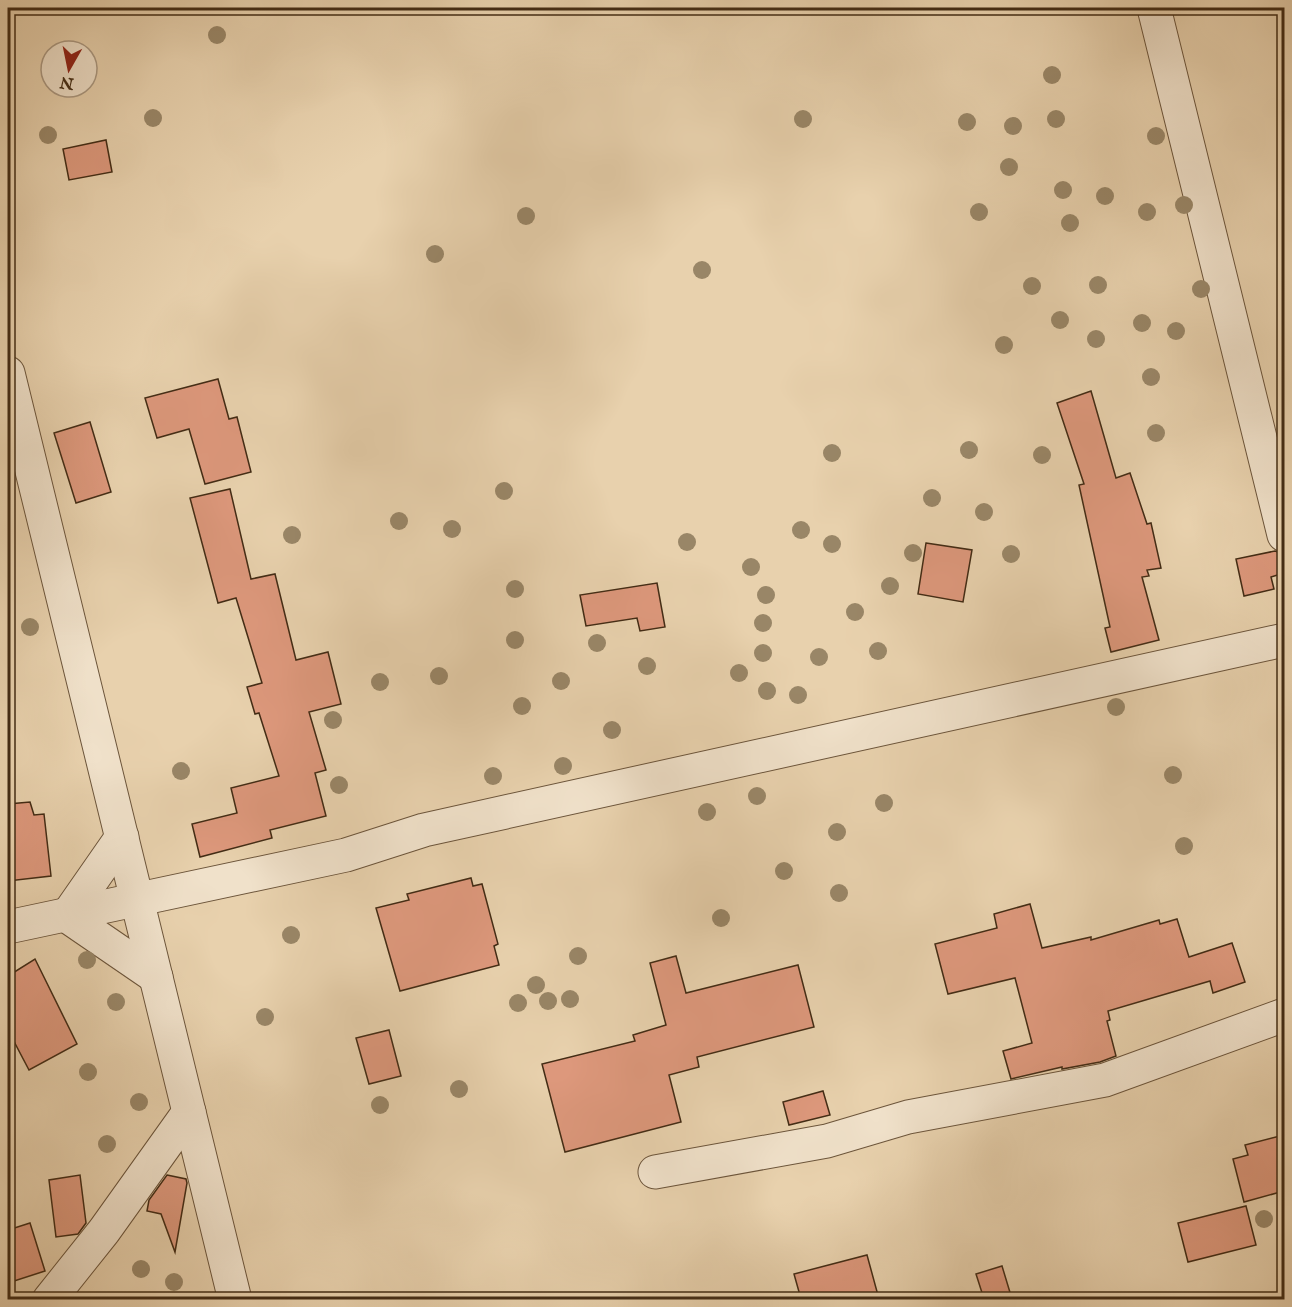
<svg xmlns="http://www.w3.org/2000/svg" width="1292" height="1307" viewBox="0 0 1292 1307" font-family="'IM FELL English',serif">
<style>
.building{fill:#dd987c;stroke:#432c15;stroke-width:1.5}
.lines{fill:none;stroke-linecap:round;stroke-linejoin:round}
.minor-casing{stroke:#6c553b;stroke-width:35}
.minor{stroke:#f0e1ca;stroke-width:33}
.tree{fill:#998667}
</style>
<rect width="100%" height="100%" fill="#e8d1ad"/>
<filter id="stains"><feTurbulence type="fractalNoise" baseFrequency=".00333" numOctaves="4"/><feColorMatrix values="0 0 0 0 .2 0 0 0 0 .09 0 0 0 0 .02 0 0 0 .5 -.17"/></filter>
<radialGradient id="worn" r=".72"><stop offset=".6" stop-color="#630" stop-opacity="0"/><stop offset="1" stop-color="#630" stop-opacity=".3"/></radialGradient>
<g class="building">
<path d="M 106,140 L 112,172 L 69,180 L 63,149 Z"/>
<path d="M 218,379 L 229,419 L 237,417 L 251,472 L 205,484 L 189,429 L 157,438 L 145,398 Z"/>
<path d="M 1091,391 L 1116,478 L 1130,473 L 1147,524 L 1151,523 L 1161,568 L 1147,570 L 1149,576 L 1142,577 L 1159,640 L 1111,652 L 1105,628 L 1110,627 L 1079,485 L 1084,484 L 1057,403 Z"/>
<path d="M 90,422 L 111,492 L 76,503 L 54,433 Z"/>
<path d="M 230,489 L 251,579 L 275,574 L 296,660 L 328,652 L 341,704 L 309,712 L 326,770 L 315,773 L 326,816 L 270,830 L 272,838 L 200,857 L 192,824 L 237,813 L 231,788 L 279,776 L 259,713 L 255,714 L 247,687 L 262,683 L 236,598 L 218,603 L 190,498 Z"/>
<path d="M 926,543 L 972,550 L 963,602 L 918,594 Z"/>
<path d="M 1275,551 L 1281,553 L 1284,573 L 1271,577 L 1274,589 L 1244,596 L 1236,559 Z"/>
<path d="M 657,583 L 665,627 L 640,631 L 637,618 L 586,626 L 580,595 Z"/>
<path d="M 30,802 L 34,815 L 44,814 L 51,876 L 8,881 L 8,804 Z"/>
<path d="M 471,878 L 473,886 L 482,884 L 498,944 L 494,946 L 499,965 L 400,991 L 376,908 L 409,900 L 407,894 Z"/>
<path d="M 1030,904 L 1042,948 L 1091,937 L 1091,940 L 1159,920 L 1160,924 L 1177,919 L 1189,957 L 1232,943 L 1245,982 L 1213,993 L 1210,981 L 1108,1011 L 1110,1020 L 1107,1021 L 1116,1056 L 1100,1062 L 1062,1069 L 1062,1067 L 1011,1079 L 1003,1051 L 1032,1043 L 1015,978 L 948,994 L 935,944 L 997,928 L 994,914 Z"/>
<path d="M 676,956 L 686,993 L 798,965 L 814,1027 L 697,1057 L 699,1067 L 669,1075 L 681,1122 L 565,1152 L 542,1064 L 635,1041 L 633,1035 L 666,1025 L 650,963 Z"/>
<path d="M 35,959 L 77,1044 L 29,1070 L 8,1030 L 8,976 Z"/>
<path d="M 389,1030 L 401,1076 L 369,1084 L 356,1038 Z"/>
<path d="M 823,1091 L 830,1115 L 789,1125 L 783,1102 Z"/>
<path d="M 1284,1135 L 1284,1191 L 1244,1202 L 1233,1159 L 1248,1155 L 1245,1145 Z"/>
<path d="M 80,1175 L 86,1223 L 78,1234 L 56,1237 L 49,1180 Z"/>
<path d="M 167,1175 L 186,1179 L 187,1183 L 175,1252 L 161,1214 L 147,1211 L 149,1200 Z"/>
<path d="M 1246,1206 L 1256,1245 L 1188,1262 L 1178,1223 Z"/>
<path d="M 30,1223 L 45,1271 L 8,1283 L 8,1230 Z"/>
<path d="M 867,1255 L 879,1299 L 801,1299 L 794,1274 Z"/>
<path d="M 1002,1266 L 1012,1299 L 984,1299 L 976,1274 Z"/>
</g>
<g class="lines">
<g class="minor-casing">
<g id="minor">
<path d="M 1154,8 L 1284,535"/>
<path d="M 8,373 L 235,1300"/>
<path d="M 67,916 L 156,977"/>
<path d="M 67,916 L 122,837"/>
<path d="M 8,927 L 346,855 L 424,830 L 1284,640"/>
<path d="M 655,1172 L 827,1141 L 908,1117 L 1105,1080 L 1284,1015"/>
<path d="M 49,1300 L 104,1231 L 189,1112"/>
</g>
</g>
<use href="#minor" class="minor"/>
</g>
<g class="tree">
<circle cx="217" cy="35" r="9"/>
<circle cx="1052" cy="75" r="9"/>
<circle cx="153" cy="118" r="9"/>
<circle cx="803" cy="119" r="9"/>
<circle cx="1056" cy="119" r="9"/>
<circle cx="967" cy="122" r="9"/>
<circle cx="1013" cy="126" r="9"/>
<circle cx="48" cy="135" r="9"/>
<circle cx="1156" cy="136" r="9"/>
<circle cx="1009" cy="167" r="9"/>
<circle cx="1063" cy="190" r="9"/>
<circle cx="1105" cy="196" r="9"/>
<circle cx="1184" cy="205" r="9"/>
<circle cx="979" cy="212" r="9"/>
<circle cx="1147" cy="212" r="9"/>
<circle cx="526" cy="216" r="9"/>
<circle cx="1070" cy="223" r="9"/>
<circle cx="435" cy="254" r="9"/>
<circle cx="702" cy="270" r="9"/>
<circle cx="1098" cy="285" r="9"/>
<circle cx="1032" cy="286" r="9"/>
<circle cx="1201" cy="289" r="9"/>
<circle cx="1060" cy="320" r="9"/>
<circle cx="1142" cy="323" r="9"/>
<circle cx="1176" cy="331" r="9"/>
<circle cx="1096" cy="339" r="9"/>
<circle cx="1004" cy="345" r="9"/>
<circle cx="1151" cy="377" r="9"/>
<circle cx="1156" cy="433" r="9"/>
<circle cx="969" cy="450" r="9"/>
<circle cx="832" cy="453" r="9"/>
<circle cx="1042" cy="455" r="9"/>
<circle cx="504" cy="491" r="9"/>
<circle cx="932" cy="498" r="9"/>
<circle cx="984" cy="512" r="9"/>
<circle cx="399" cy="521" r="9"/>
<circle cx="452" cy="529" r="9"/>
<circle cx="801" cy="530" r="9"/>
<circle cx="292" cy="535" r="9"/>
<circle cx="687" cy="542" r="9"/>
<circle cx="832" cy="544" r="9"/>
<circle cx="913" cy="553" r="9"/>
<circle cx="1011" cy="554" r="9"/>
<circle cx="751" cy="567" r="9"/>
<circle cx="890" cy="586" r="9"/>
<circle cx="515" cy="589" r="9"/>
<circle cx="766" cy="595" r="9"/>
<circle cx="855" cy="612" r="9"/>
<circle cx="763" cy="623" r="9"/>
<circle cx="30" cy="627" r="9"/>
<circle cx="515" cy="640" r="9"/>
<circle cx="597" cy="643" r="9"/>
<circle cx="878" cy="651" r="9"/>
<circle cx="763" cy="653" r="9"/>
<circle cx="819" cy="657" r="9"/>
<circle cx="647" cy="666" r="9"/>
<circle cx="739" cy="673" r="9"/>
<circle cx="439" cy="676" r="9"/>
<circle cx="561" cy="681" r="9"/>
<circle cx="380" cy="682" r="9"/>
<circle cx="767" cy="691" r="9"/>
<circle cx="798" cy="695" r="9"/>
<circle cx="522" cy="706" r="9"/>
<circle cx="1116" cy="707" r="9"/>
<circle cx="333" cy="720" r="9"/>
<circle cx="612" cy="730" r="9"/>
<circle cx="563" cy="766" r="9"/>
<circle cx="181" cy="771" r="9"/>
<circle cx="1173" cy="775" r="9"/>
<circle cx="493" cy="776" r="9"/>
<circle cx="339" cy="785" r="9"/>
<circle cx="757" cy="796" r="9"/>
<circle cx="884" cy="803" r="9"/>
<circle cx="707" cy="812" r="9"/>
<circle cx="837" cy="832" r="9"/>
<circle cx="1184" cy="846" r="9"/>
<circle cx="784" cy="871" r="9"/>
<circle cx="839" cy="893" r="9"/>
<circle cx="721" cy="918" r="9"/>
<circle cx="291" cy="935" r="9"/>
<circle cx="578" cy="956" r="9"/>
<circle cx="87" cy="960" r="9"/>
<circle cx="536" cy="985" r="9"/>
<circle cx="570" cy="999" r="9"/>
<circle cx="548" cy="1001" r="9"/>
<circle cx="116" cy="1002" r="9"/>
<circle cx="518" cy="1003" r="9"/>
<circle cx="265" cy="1017" r="9"/>
<circle cx="88" cy="1072" r="9"/>
<circle cx="459" cy="1089" r="9"/>
<circle cx="139" cy="1102" r="9"/>
<circle cx="380" cy="1105" r="9"/>
<circle cx="107" cy="1144" r="9"/>
<circle cx="1264" cy="1219" r="9"/>
<circle cx="141" cy="1269" r="9"/>
<circle cx="174" cy="1282" r="9"/>
</g>
<rect width="1292" height="1307" fill="none" stroke="#e8d1ad" stroke-width="30"/>
<rect x="9" y="9" width="1274" height="1289" fill="none" stroke="#432c15" stroke-width="3"/>
<rect x="15" y="15" width="1262" height="1277" fill="none" stroke="#432c15" stroke-width="1.5"/>
<g transform="translate(69 69) rotate(189)"><circle r="28" fill="#f0e1ca" stroke="#ab9982" stroke-width="1.5"/>
<path d="M0-4.5L10 22L0 15L-10 22Z" fill="#8f2418"/>
<text y="-9" font-size="16" font-weight="bold" text-anchor="middle" fill="#432c15">N</text>
</g>
<rect width="100%" height="100%" filter="url(#stains)"/>
<rect width="100%" height="100%" fill="url(#worn)"/>
</svg>
